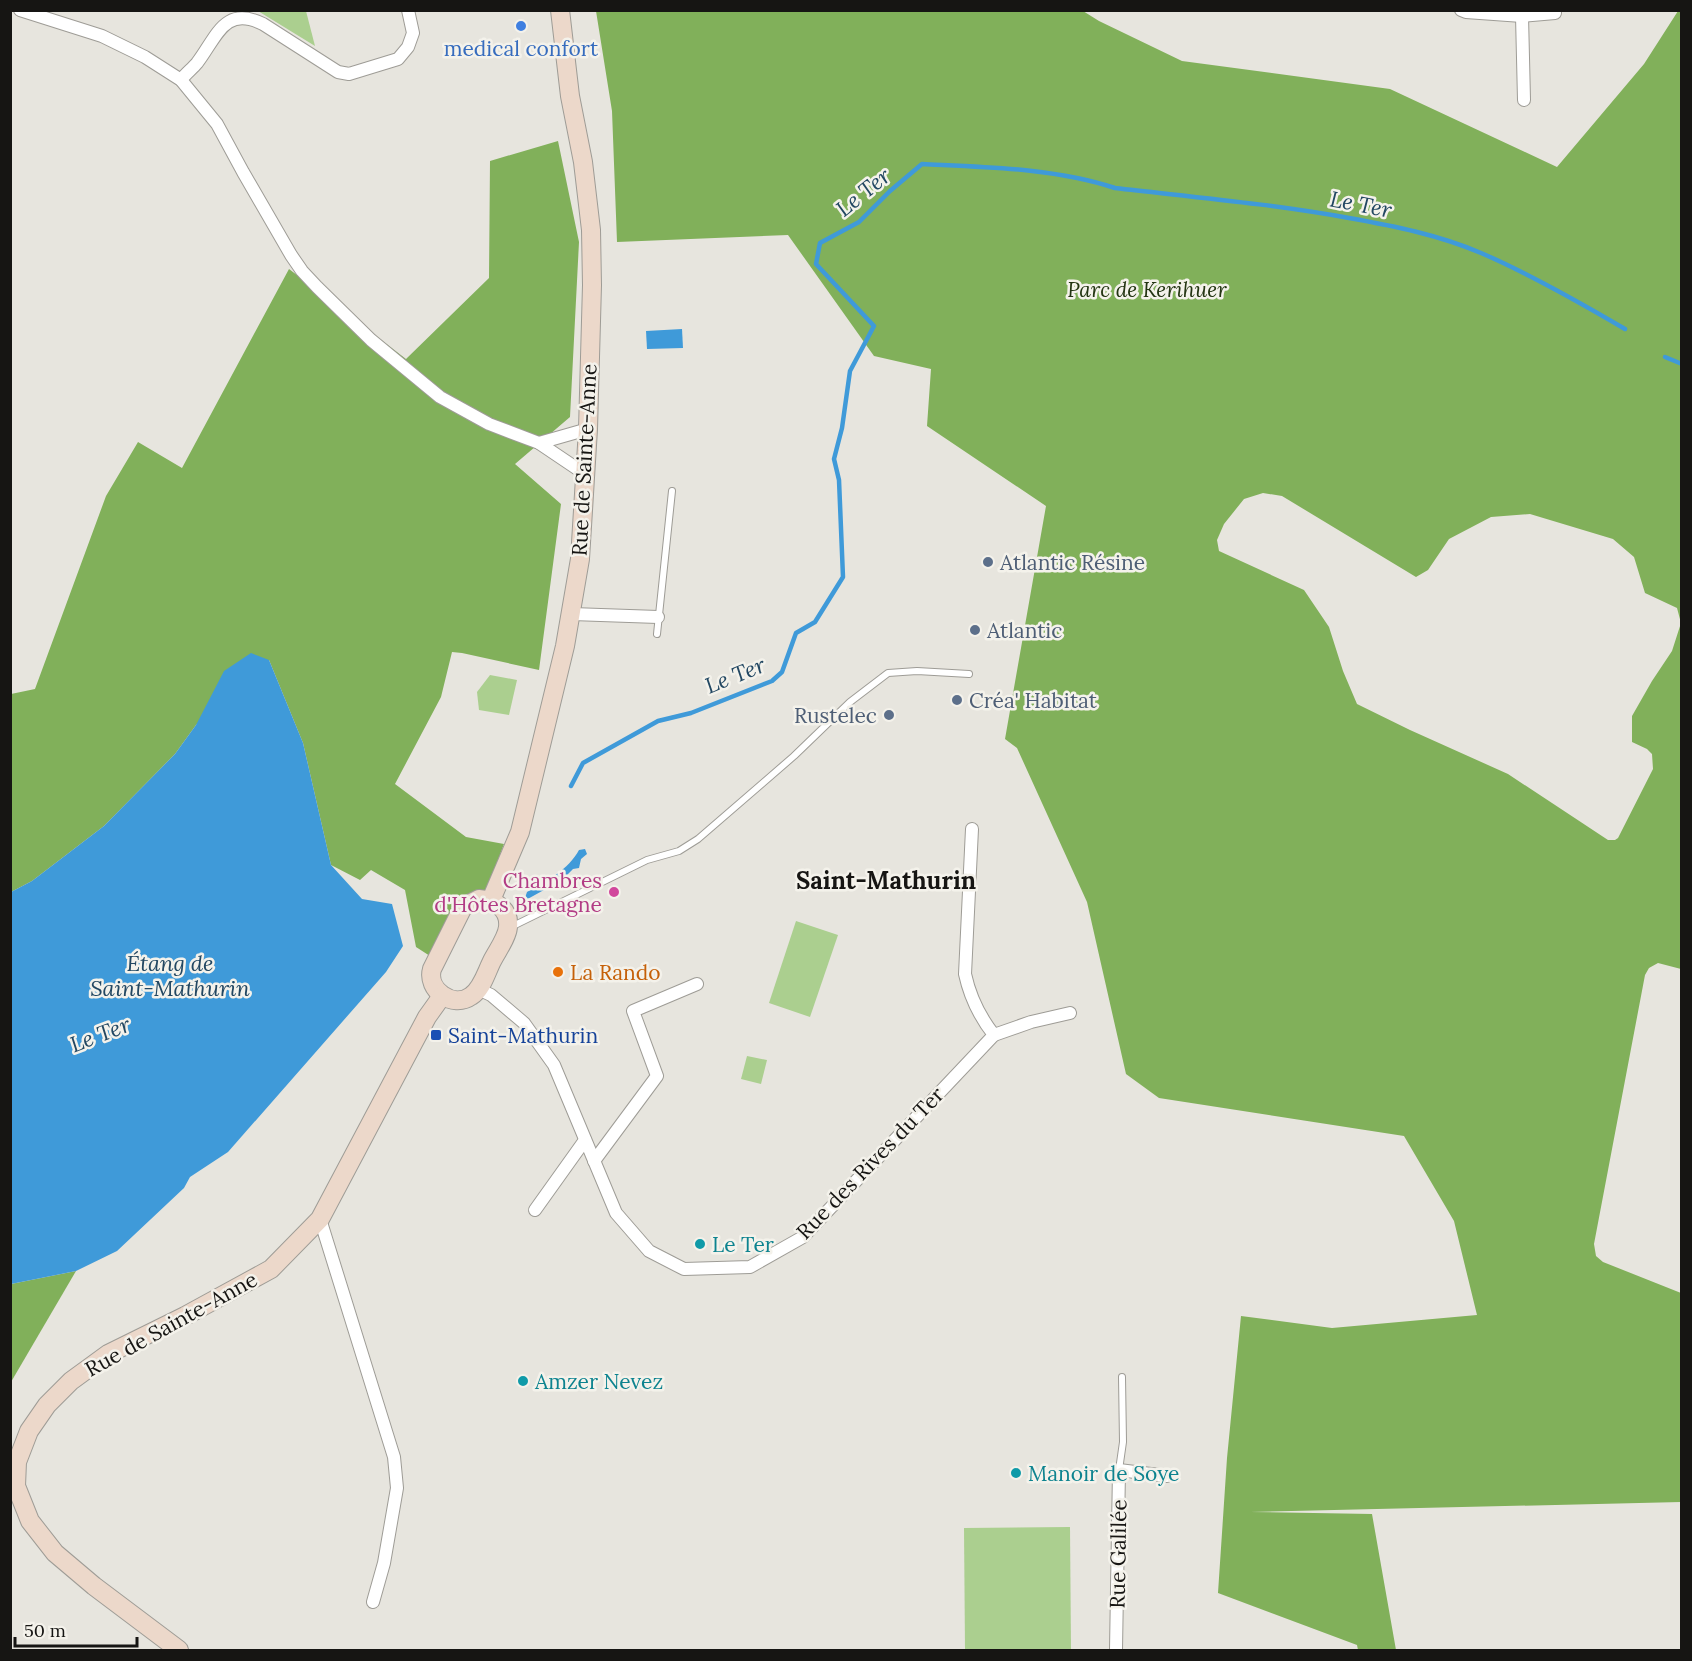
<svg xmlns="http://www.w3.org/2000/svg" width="1692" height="1661" viewBox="0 0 1692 1661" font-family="Lora,serif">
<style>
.green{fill:#abcf8f}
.forest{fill:#81b05a;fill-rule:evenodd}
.water{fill:#3f9ad9}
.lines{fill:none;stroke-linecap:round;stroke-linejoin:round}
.stream{stroke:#3f9ad9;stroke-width:4.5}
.lane-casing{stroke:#9e9c96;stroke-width:8}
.street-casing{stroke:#9e9c96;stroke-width:14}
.secondary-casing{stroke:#9e9c96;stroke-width:20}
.lane{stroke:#fff;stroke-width:6}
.street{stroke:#fff;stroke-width:12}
.secondary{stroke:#ecd8ca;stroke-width:18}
.shop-dot{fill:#3f7fe0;stroke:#f4f2eb;stroke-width:2}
.service-dot{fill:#5c6f8a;stroke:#f4f2eb;stroke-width:2}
.hotel-dot{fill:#d1479c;stroke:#f4f2eb;stroke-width:2}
.food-dot{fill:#e8710a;stroke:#f4f2eb;stroke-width:2}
.transit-dot{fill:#1a4fb4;stroke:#f4f2eb;stroke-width:2}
.culture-dot{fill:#0f9aa8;stroke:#f4f2eb;stroke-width:2}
.labels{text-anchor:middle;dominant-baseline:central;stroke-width:5;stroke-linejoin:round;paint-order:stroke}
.shop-label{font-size:21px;fill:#366cbe;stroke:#f4f2eb}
.park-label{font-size:21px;font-style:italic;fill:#233512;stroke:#f4f2eb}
.street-label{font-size:21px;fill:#161513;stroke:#f4f2eb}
.service-label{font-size:21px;fill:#4e5e75;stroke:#f4f2eb;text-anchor:start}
.hotel-label{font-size:21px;fill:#b23c85;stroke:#f4f2eb;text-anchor:end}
.food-label{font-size:21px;fill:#c56008;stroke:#f4f2eb;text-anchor:start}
.transit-label{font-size:21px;fill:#164399;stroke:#f4f2eb;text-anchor:start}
.culture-label{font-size:21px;fill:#0d838f;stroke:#f4f2eb;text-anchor:start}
.water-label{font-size:22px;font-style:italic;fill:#224762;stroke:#f4f2eb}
.quarter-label{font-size:24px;font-weight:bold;fill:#161513;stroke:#f4f2eb}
</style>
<rect width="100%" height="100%" fill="#e7e5de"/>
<g class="green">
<path d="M 258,11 L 306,11 L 315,46 Z"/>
<path d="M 490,675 L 517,680 L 509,715 L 479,710 L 477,692 Z"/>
<path d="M 796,921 L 838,935 L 810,1017 L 769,1003 Z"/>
<path d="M 747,1056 L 767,1060 L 761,1084 L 741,1079 Z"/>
<path d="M 1070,1527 L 1071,1650 L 965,1650 L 964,1528 Z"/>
</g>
<g class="forest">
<path d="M 596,11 L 1083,11 L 1099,21 L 1182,61 L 1390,89 L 1557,167 L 1644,64 L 1678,11 L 1681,11 L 1681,969 L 1658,963 L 1649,968 L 1645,975 L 1594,1244 L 1596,1256 L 1603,1262 L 1681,1293 L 1681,1502 L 1250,1512 L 1372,1514 L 1396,1650 L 1358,1650 L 1357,1645 L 1218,1593 L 1227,1458 L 1241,1316 L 1332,1328 L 1477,1315 L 1454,1221 L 1404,1136 L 1159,1098 L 1126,1074 L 1087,902 L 1017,748 L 1005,739 L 1046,506 L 927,426 L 931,369 L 874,356 L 788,235 L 617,242 L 612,111 ZM 1263,493 L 1282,496 L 1416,577 L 1428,570 L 1449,539 L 1491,517 L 1530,514 L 1613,539 L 1634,557 L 1645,593 L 1677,608 L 1681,623 L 1672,651 L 1652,681 L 1632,716 L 1632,742 L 1647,749 L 1652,754 L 1653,769 L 1618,838 L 1615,840 L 1608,840 L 1508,774 L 1410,730 L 1357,704 L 1343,671 L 1329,627 L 1304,590 L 1219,551 L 1217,540 L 1224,524 L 1244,499 Z"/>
<path d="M 558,141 L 579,242 L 570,417 L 515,464 L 561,504 L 539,670 L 462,653 L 452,652 L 441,697 L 395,784 L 466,837 L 504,844 L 485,894 L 455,900 L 430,956 L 416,947 L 405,890 L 371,870 L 360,880 L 331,865 L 303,743 L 269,660 L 196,725 L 175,754 L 104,826 L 32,881 L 11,892 L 11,694 L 35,689 L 106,496 L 138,442 L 182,468 L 289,269 L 406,359 L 489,278 L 490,161 Z"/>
<path d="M 76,1271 L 11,1382 L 11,1284 Z"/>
</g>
<g class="water">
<path d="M 682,329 L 683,348 L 647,349 L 646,331 Z"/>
<path d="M 251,653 L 269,660 L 303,743 L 331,865 L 362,899 L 392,904 L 403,946 L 386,972 L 228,1152 L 190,1177 L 184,1188 L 117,1251 L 76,1271 L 11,1284 L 11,892 L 32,881 L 104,826 L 175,754 L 196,725 L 224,671 Z"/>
<path d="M 585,849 L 587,854 L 581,859 L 579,868 L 573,869 L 562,880 L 524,901 L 527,892 C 546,882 569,869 579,850 Z"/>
</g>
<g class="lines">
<g class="stream">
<path d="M 1665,357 L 1682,364"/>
<path d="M 571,786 L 583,763 L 658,721 L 691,713 L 772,681 L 782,672 L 796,633 L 815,622 L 843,577 L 839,480 L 834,459 L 842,428 L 850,371 L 874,326 L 816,264 L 820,243 L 859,222 L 890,191 L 922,164 C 985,167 1055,168 1115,188 C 1193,197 1272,204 1349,218 C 1394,226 1439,235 1481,253 C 1530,274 1579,302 1625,329"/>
</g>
<g class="lane-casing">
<g id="lane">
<path d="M 657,634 L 672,491"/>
<path d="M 511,927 L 647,860 L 679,851 L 698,839 L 794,756 L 850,702 L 888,673 L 917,671 L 969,674"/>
<path d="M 1119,1470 L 1123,1442 L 1122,1377"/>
</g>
</g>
<g class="street-casing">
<g id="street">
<path d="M 20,10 L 102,36 L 145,57 L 181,80 L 217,124 L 243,172 L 291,255 L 302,271 L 317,287 L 371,340 L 440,397 L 489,424 L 539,443 L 585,474"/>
<path d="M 1461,10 L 1466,12 L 1522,16 L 1555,13"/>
<path d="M 1522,16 L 1524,100"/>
<path d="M 181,80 C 185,74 192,69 197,63 C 217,37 224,5 263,24 L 338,72 L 349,74 L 398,59 L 408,47 L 413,33 L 408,10"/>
<path d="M 539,443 L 588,429"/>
<path d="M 572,614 L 658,617"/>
<path d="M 478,989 L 491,995 L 524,1023 L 554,1065 L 616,1213 L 649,1251 L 684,1269 L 750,1267 L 803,1237 L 994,1035 C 979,1016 970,997 965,974 L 972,829"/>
<path d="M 994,1035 L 1031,1022 L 1070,1013"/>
<path d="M 594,1161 L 657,1076 L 633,1011 L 697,984"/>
<path d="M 535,1210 L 585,1140"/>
<path d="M 320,1219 L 394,1457 L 397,1488 L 384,1563 L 373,1602"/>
<path d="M 1116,1650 L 1119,1470 L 1167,1476"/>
</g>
</g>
<g class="secondary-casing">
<g id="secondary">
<path d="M 479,899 C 494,900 510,908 508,927 C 507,938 497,951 492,961 C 486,973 482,989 471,996 C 453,1009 426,990 432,969 L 463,907 Z"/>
<path d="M 491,900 L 520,832 L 565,646 L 580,559 L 588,429 L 592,285 L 591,230 L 583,162 L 570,96 L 560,10"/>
<path d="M 179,1650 L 94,1586 L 55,1553 L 30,1521 L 16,1486 L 17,1462 L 29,1431 L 47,1405 L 71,1381 L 108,1354 L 185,1316 L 271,1269 L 320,1219 L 427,1017 L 442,996"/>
</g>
</g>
<use href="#lane" class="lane"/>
<use href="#street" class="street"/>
<use href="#secondary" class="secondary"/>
</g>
<circle class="shop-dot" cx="521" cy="26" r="6"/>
<g class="service-dot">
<circle cx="988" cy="562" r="6"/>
<circle cx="975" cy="630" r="6"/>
<circle cx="957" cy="700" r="6"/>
<circle cx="889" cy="715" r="6"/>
</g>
<circle class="hotel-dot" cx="614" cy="892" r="6"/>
<circle class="food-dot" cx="558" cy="972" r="6"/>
<rect class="transit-dot" x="430" y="1029" width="12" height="12" rx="3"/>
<g class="culture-dot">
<circle cx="700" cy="1244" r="6"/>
<circle cx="523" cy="1381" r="6"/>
<circle cx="1016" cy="1473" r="6"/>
</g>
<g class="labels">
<g class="shop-label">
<text x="521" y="48">medical confort</text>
</g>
<g class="park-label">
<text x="1147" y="289">Parc de Kerihuer</text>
</g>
<g class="street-label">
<text transform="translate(584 460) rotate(-87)">Rue de Sainte-Anne</text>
<text transform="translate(870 1163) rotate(-46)">Rue des Rives du Ter</text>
<text transform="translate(171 1324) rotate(-29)">Rue de Sainte-Anne</text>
<text transform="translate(1118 1554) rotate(-89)">Rue Galilée</text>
</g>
<g class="service-label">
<text x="1000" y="562">Atlantic Résine</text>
<text x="987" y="630">Atlantic</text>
<text x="969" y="700">Créa' Habitat</text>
<text x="877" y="715" text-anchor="end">Rustelec</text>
</g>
<g class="hotel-label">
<text x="602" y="880">Chambres<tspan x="602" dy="24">d'Hôtes Bretagne</tspan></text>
</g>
<g class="food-label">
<text x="570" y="972">La Rando</text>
</g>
<g class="transit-label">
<text x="448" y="1035">Saint-Mathurin</text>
</g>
<g class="culture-label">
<text x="712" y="1244">Le Ter</text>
<text x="535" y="1381">Amzer Nevez</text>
<text x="1028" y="1473">Manoir de Soye</text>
</g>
<g class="water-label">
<text transform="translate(863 192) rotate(-39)">Le Ter</text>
<text transform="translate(1361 204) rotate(11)">Le Ter</text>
<text transform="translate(735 675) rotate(-22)">Le Ter</text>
<text x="170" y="963">Étang de<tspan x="170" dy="25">Saint-Mathurin</tspan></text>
<text transform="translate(100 1034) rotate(-21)">Le Ter</text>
</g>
<g class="quarter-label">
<text x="886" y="880">Saint-Mathurin</text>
</g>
</g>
<rect width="1692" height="1661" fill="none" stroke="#161513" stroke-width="24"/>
<path d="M15 1637v9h122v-9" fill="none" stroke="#161513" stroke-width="3"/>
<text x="24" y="1637" font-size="18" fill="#161513" stroke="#f4f2eb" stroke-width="4.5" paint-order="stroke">50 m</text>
</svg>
